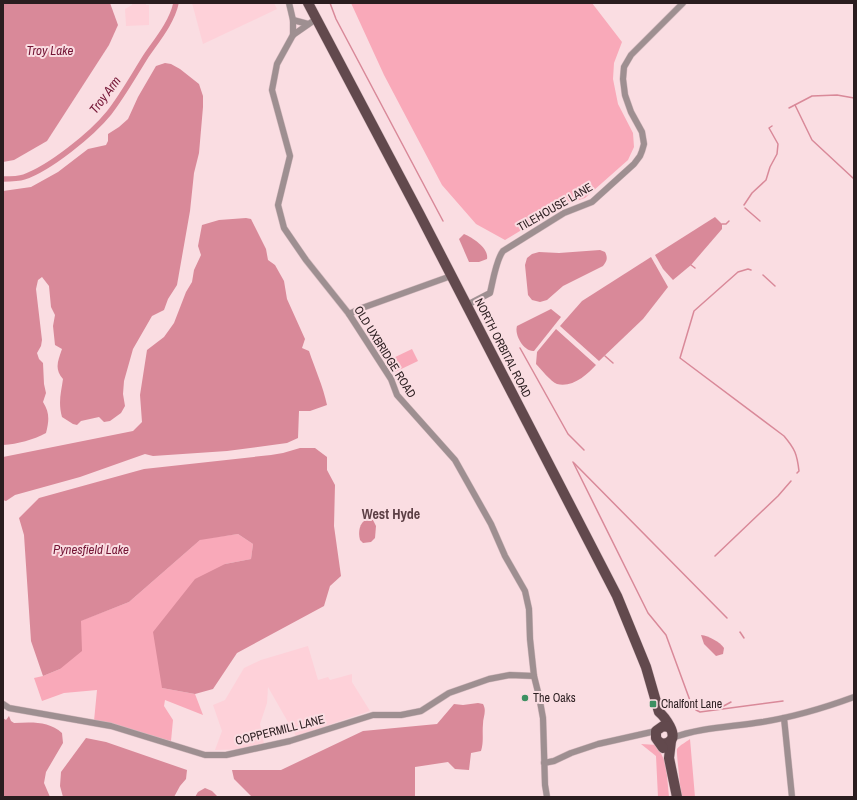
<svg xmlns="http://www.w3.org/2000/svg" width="857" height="800" viewBox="0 0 857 800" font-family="'Archivo Narrow',sans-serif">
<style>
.built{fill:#fed1d9}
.green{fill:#f9a9b9}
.water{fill:#d98999}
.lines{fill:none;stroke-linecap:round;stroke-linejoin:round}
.stream{stroke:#d98999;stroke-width:1.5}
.canal{stroke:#d98999;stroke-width:5.5}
.minor-casing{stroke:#d5babf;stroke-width:7}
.primary-casing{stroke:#d5babf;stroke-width:11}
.minor{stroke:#9e8f91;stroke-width:6}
.primary{stroke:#62494d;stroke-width:10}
.poi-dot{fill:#3d9062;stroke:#fadde2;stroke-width:1.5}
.labels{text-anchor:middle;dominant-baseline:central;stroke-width:4;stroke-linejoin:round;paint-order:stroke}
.street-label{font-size:12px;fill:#2a1d1f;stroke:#fadde2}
.poi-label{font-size:12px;fill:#2a1d1f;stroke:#fadde2;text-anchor:start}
.water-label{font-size:13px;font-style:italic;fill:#741535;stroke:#fadde2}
.quarter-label{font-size:14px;font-weight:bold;fill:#5c3f45;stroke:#fadde2}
</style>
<rect width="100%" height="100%" fill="#fadde2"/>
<g class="built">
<path d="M 132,3 L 146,3 L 146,5 L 149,5 L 149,25 L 126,26 L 125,9 L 132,5 Z"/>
<path d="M 192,3 L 274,3 L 277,9 L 203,44 Z"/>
<path d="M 308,646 L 318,680 L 328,677 L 330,680 L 352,674 L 352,682 L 370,711 L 296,736 L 268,687 L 267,703 L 260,724 L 264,744 L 250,749 L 215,750 L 222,731 L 213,705 L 225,700 L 244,668 L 261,660 Z"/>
</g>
<g class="green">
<path d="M 351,3 L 592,3 L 622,42 L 614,63 L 613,79 L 618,104 L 633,133 L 634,147 L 628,160 L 585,198 L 561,206 L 505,240 L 476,224 L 442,185 L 384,75 Z"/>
<path d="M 412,349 L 418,361 L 395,372 L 389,360 Z"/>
<path d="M 238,534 L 253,544 L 251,559 L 225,564 L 162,688 L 195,694 L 203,715 L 165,700 L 164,706 L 173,720 L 171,741 L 94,721 L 97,690 L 64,693 L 42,701 L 34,678 L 43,676 L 60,669 L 80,621 L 129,602 L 201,539 Z"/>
<path d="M 690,739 L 695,797 L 681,797 C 681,791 676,751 677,749 C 680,745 686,742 690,739 Z"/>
<path d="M 641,744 L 657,745 L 666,764 L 669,797 L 658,797 L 656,756 Z"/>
</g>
<g class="water">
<path d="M 3,3 L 110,3 L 118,25 L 109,45 L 47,141 L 14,160 L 3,162 Z"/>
<path d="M 165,63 L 171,64 L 180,69 L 199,84 L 203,96 L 203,107 L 199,153 L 194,173 L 190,211 L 177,285 L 168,299 L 164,310 L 152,316 L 133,349 L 124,381 L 123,394 L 125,406 L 121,413 L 110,421 L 104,422 L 99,417 L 81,421 L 77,425 L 73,424 L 62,417 C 58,402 61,393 63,379 C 54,369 58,361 62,349 L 55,345 L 53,326 L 55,315 L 51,307 L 49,286 L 42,277 L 38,280 L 36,289 L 42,340 L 41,346 L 37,353 L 39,359 L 43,363 L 44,384 L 46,393 L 43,402 C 50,413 49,421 46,433 C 33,440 18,444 3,445 L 3,191 L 31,187 L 58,172 L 88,149 L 106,145 L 108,141 L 108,134 L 119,127 L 128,119 L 138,97 L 156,66 Z"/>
<path d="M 715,217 L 722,224 L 722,229 L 691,265 L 673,280 L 663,269 L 655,255 Z"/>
<path d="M 246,218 L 251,219 L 266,249 L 268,260 L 275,265 L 284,281 L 287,299 L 305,339 L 302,348 L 309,351 C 315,369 323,386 327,405 L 310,411 L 299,411 L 298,438 L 287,443 L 227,451 L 153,456 L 145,454 L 80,477 L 15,495 L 6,501 L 3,500 L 3,457 L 133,431 L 142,422 L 140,395 L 147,350 L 164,337 L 174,323 L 186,292 L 192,282 L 194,270 L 201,255 L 198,246 L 202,225 L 219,220 Z"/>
<path d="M 464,234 C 473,238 489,248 487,259 L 479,262 L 469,262 L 459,239 Z"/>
<path d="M 600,250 L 605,252 C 608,258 607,261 603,266 L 563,286 L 547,300 L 540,302 L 532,300 L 528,295 L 525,265 L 527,258 L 532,254 L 539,252 L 559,253 Z"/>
<path d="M 651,257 L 668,287 L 643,319 L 599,361 L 560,326 L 582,301 Z"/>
<path d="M 551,309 L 561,317 L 534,351 C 524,352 514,335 517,326 Z"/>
<path d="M 556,329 L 596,365 C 587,375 572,388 557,384 C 551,382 541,369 536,364 L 537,352 Z"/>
<path d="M 300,448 L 315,448 L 327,457 L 327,470 L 335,485 L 334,526 L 341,576 L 330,586 L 324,606 L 237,653 L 213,689 L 195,694 L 162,688 L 153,632 L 195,579 L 225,564 L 251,559 L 253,544 L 238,534 L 200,540 L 129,602 L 81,621 L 82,651 L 60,669 L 43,676 L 31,641 L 24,535 L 19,518 L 39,498 L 144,469 L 271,455 L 283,453 Z"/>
<path d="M 367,519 L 373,520 L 376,526 L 375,538 L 371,542 L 363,543 L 360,540 C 358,532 359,523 367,519 Z"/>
<path d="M 701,635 C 709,636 720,642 724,648 L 723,654 L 716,656 L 704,644 Z"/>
<path d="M 478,703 L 483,704 C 487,711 483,717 483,724 C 482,734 484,741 481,751 L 471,753 L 469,770 L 455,769 L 448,762 L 415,767 L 415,797 L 252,797 L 234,779 L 232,770 L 281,770 L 363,731 L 437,724 L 454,704 L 463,705 Z"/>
<path d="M 9,716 L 11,721 L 14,723 C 32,722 49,721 62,733 L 63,743 L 46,772 L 44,783 L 50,797 L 3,797 L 3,718 L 6,720 Z"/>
<path d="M 86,738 L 106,742 L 187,770 L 186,779 L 180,786 L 174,797 L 63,797 L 60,786 L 61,772 Z"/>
<path d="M 205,788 L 212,791 L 218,797 L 195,797 L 198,792 Z"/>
</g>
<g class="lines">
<g class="stream">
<path d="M 330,3 L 336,19 L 443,221"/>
<path d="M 795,105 L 812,140 L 854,179"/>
<path d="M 789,108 L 812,96 L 837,95 L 854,98"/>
<path d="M 744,205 L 752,193 L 766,180 L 770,167 L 777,154 L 778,144 L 769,128 L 772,126"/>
<path d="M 745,208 L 760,221"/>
<path d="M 722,224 L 726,224 L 729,221"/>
<path d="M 691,265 L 695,268"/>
<path d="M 751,270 L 748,269 L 738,272 L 694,311 L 680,358 L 784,436 C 795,449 797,454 799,471 L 797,473"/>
<path d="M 763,275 L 775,286"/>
<path d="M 520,348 L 568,434 L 584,450"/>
<path d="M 605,356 L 613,363"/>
<path d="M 573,462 L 648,613 L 666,635 L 692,706 L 696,710 L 700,712 L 783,701"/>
<path d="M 574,463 L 727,618"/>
<path d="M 715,556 L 778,496 L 791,481"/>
<path d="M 740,632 L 744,638"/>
<path d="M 720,708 L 731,702"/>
</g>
<path class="canal" d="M 3,179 C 10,179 18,179 24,177 C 50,168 92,134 109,113 C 123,95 134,75 146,56 C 157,40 172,22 176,3"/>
<g class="minor-casing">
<g id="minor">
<path d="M 289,3 L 293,20 L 293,35"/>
<path d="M 316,19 L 293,35 L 277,64 L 272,90 L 290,156 L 278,205 L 284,228 L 306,260 L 349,314 L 391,379 L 397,395 L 455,460 L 491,524 L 505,556 L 525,591 L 529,609 L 530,639 L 534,676 L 539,696 L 543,718 L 545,785 L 547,797"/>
<path d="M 293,20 L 308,24"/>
<path d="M 467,305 L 490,293 C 493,281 496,260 503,251 L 564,213 L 592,202 L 634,164 L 640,156 L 642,151 L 644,144 L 642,132 L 631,112 L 625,95 L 623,79 L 624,67 L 631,55 L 683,3"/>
<path d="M 349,314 L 362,308 L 451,276"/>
<path d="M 3,704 L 9,708 L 111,726 L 205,755 L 226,755 L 290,741 L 373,715 L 401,715 L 421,711 L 449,693 L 489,679 L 510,675 L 534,676"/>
<path d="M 784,718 L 792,797"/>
<path d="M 672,738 C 701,727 733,727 762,722 C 794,717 824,708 854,697"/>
<path d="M 544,763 L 554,761 L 571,753 L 598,744 L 656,731"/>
</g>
</g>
<g class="primary-casing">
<g id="primary">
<path d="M 308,3 L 419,213 L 617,596 L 646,667 L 659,712 C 665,717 678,735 670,741 C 667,744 664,744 661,743"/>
<path d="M 671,741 L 669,758 L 677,797"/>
<path d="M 663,748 L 656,738 L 656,731 L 663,726 L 669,727"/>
</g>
</g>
<use href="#minor" class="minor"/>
<use href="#primary" class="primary"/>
</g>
<g class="poi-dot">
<circle cx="525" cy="698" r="4"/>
<rect x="649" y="700" width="8" height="8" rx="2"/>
</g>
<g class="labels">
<g class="street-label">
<text transform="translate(555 207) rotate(-30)">TILEHOUSE LANE</text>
<text transform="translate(503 348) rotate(63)">NORTH ORBITAL ROAD</text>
<text transform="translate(385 352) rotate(58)">OLD UXBRIDGE ROAD</text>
<text transform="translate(280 730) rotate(-14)">COPPERMILL LANE</text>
</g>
<g class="poi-label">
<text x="533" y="698">The Oaks</text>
<text x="661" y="704">Chalfont Lane</text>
</g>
<g class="water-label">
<text x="50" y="50">Troy Lake</text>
<text transform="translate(105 95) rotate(-53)">Troy Arm</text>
<text x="91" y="549">Pynesfield Lake</text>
</g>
<g class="quarter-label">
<text x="391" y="514">West Hyde</text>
</g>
</g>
<rect width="857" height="800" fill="none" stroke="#2a1d1f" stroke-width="8"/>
</svg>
